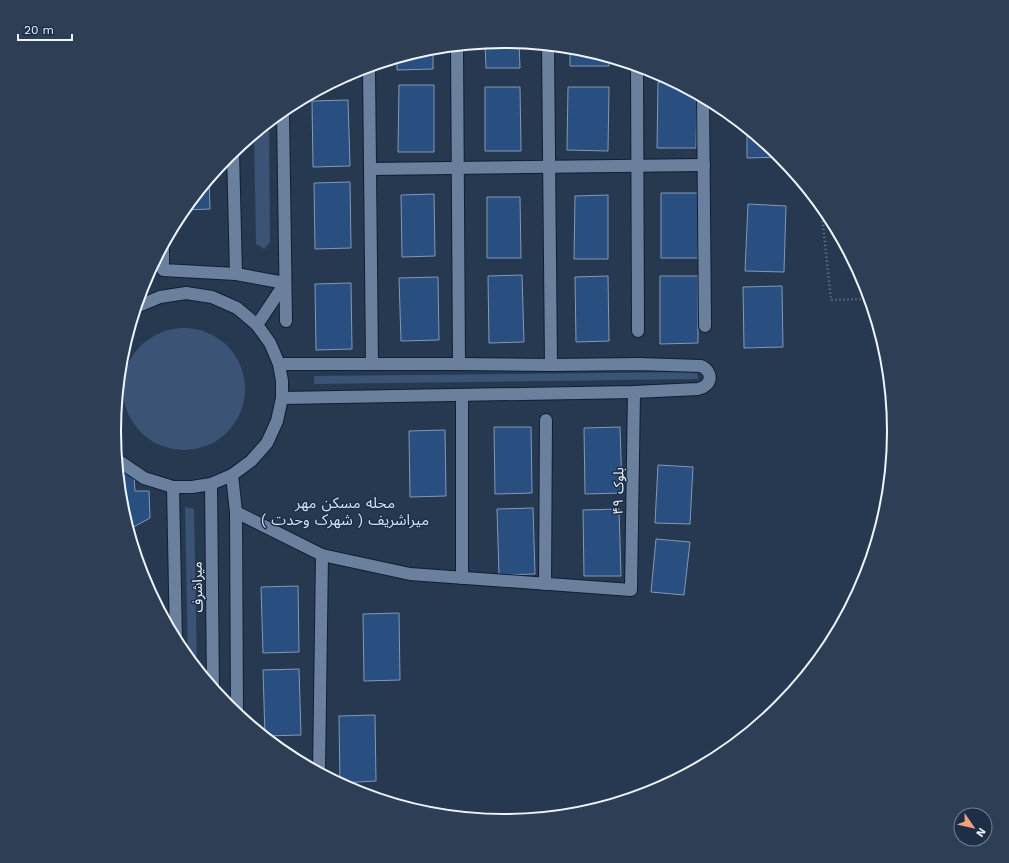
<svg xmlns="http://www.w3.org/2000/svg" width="1009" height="863" viewBox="0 0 1009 863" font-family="'Work Sans','Noto Sans Arabic',sans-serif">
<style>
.green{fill:#3b5476}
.building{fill:#294f81;stroke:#8398b5}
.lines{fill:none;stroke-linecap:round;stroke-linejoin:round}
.minor-casing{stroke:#0e1f36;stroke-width:14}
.tertiary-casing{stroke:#0e1f36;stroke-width:14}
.path{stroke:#707e90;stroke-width:2.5;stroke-dasharray:1 3;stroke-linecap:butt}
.minor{stroke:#6b809c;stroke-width:12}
.tertiary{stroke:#6b809c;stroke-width:12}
.labels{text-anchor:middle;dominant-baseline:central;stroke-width:3;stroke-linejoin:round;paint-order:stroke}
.street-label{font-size:14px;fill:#eef5ff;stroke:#1d2e46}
.neighbourhood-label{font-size:15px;fill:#cee0f9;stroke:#1d2e46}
.rim{fill:none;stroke:#eef5ff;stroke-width:2}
</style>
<rect width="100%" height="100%" fill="#273951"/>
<g class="green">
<path d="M 269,122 L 270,242 L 264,249 L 256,244 L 254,134 Z"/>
<circle cx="184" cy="389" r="61"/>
<path d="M 697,372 L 698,379 L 314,384 L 314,376 Z"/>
<path d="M 185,507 L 194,509 L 197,669 L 188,658 Z"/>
</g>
<g class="building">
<path d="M 505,41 L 519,42 L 520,68 L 486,68 L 485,43 Z"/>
<path d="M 429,48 L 433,48 L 433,69 L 397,70 L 397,58 Z"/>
<path d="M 570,48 L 581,49 L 609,57 L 609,66 L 570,66 Z"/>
<path d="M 351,73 L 351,81 L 335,81 Z"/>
<path d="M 658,82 L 675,82 L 697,94 L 696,148 L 657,148 Z"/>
<path d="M 399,85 L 434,85 L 434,152 L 398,152 Z"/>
<path d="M 485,87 L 520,87 L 521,151 L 485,151 Z"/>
<path d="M 568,87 L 609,87 L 608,151 L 567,150 Z"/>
<path d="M 348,100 L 350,166 L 313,167 L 312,101 Z"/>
<path d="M 747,128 L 781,156 L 782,157 L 747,158 Z"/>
<path d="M 209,179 L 210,209 L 184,210 Z"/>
<path d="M 350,182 L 351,248 L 315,249 L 314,183 Z"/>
<path d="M 661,193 L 699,193 L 698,258 L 661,258 Z"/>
<path d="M 434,194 L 435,256 L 402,257 L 401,195 Z"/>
<path d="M 608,195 L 608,259 L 574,259 L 575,196 Z"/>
<path d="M 487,197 L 520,197 L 521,258 L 487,258 Z"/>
<path d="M 748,204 L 786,206 L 784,272 L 745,271 Z"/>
<path d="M 522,275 L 524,342 L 489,343 L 488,276 Z"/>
<path d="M 608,276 L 609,341 L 576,342 L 575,277 Z"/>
<path d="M 660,276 L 698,276 L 698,343 L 660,344 Z"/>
<path d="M 438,277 L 439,340 L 401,341 L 399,278 Z"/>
<path d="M 351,283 L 352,349 L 316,350 L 315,284 Z"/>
<path d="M 782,286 L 783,347 L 744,348 L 743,287 Z"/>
<path d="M 494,427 L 531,427 L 532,493 L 495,494 Z"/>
<path d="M 620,427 L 622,493 L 585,494 L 584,428 Z"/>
<path d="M 445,430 L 446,496 L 410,497 L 409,431 Z"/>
<path d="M 658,465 L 693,467 L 690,524 L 655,523 Z"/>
<path d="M 117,466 L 134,477 L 135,491 L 149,491 L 150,518 L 128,530 L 121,507 Z"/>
<path d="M 533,508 L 535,574 L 499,575 L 497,509 Z"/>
<path d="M 619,509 L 621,576 L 584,576 L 583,510 Z"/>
<path d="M 656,539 L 690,542 L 684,595 L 651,592 Z"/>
<path d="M 298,586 L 299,652 L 263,653 L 261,587 Z"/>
<path d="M 399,613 L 400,680 L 364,681 L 363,614 Z"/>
<path d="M 299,669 L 301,735 L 265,736 L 263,670 Z"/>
<path d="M 375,715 L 376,781 L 340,783 L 339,716 Z"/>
<path d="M 288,756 L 302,756 L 302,764 Z"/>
</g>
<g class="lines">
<g class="minor-casing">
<g id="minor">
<path d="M 548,45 L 551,365"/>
<path d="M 457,46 L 459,364"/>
<path d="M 637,66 L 638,331"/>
<path d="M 369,67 L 372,364"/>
<path d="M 703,97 L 705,326"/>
<path d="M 283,111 L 286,321"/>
<path d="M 233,151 L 236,274"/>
<path d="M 370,169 L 704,165"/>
<path d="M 163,247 L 163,270 L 236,274 L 285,283 L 257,325"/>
<path d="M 462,395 L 462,578"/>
<path d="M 232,475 L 236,512 L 237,715"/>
<path d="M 236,512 L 322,555 L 410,574 L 631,590 L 634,392"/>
<path d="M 545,584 L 546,420"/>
<path d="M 319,773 L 322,555"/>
</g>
</g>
<g class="tertiary-casing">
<g id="tertiary">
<path d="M 279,364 L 459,364 L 551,365 L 639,364 L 701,366 C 714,372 712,386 698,389 L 634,392 L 282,398"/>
<path d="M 117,458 L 119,461 L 144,478 L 173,487 L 192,487 L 211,484 L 232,475 L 251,461 L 267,443 L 277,421 L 282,398 L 282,381 L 279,364 L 270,343 L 257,325 L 237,308 L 212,297 L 186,293 L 160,297 L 136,307"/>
<path d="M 211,484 L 213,689"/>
<path d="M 173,487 L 176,641"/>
</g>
</g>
<path class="path" d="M 821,205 L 831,300 L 870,299"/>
<use href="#minor" class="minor"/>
<use href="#tertiary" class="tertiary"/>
</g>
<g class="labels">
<g class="street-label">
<text transform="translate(618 491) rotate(-89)">بلوک ۴۹</text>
<text transform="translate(197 587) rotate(-91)">میراشرف</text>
</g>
<g class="neighbourhood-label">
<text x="345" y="503">محله مسکن مهر<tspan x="345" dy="17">میراشریف ( شهرک وحدت )</tspan></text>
</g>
</g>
<path d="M0 0H1009V863H0ZM121 431a383 383 0 1 1 766 0a383 383 0 1 1-766 0Z" fill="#2e3e55" fill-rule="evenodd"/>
<path class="rim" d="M121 431a383 383 0 1 1 766 0a383 383 0 1 1-766 0Z"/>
<g transform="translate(973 827) rotate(124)"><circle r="19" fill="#1d2e46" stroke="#717e90"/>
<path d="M0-3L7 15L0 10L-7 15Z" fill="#f1a17b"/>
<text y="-6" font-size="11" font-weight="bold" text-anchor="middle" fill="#eef5ff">N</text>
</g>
<path d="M18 34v6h54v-6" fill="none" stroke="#eef5ff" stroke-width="2"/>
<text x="24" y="34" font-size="12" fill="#eef5ff" stroke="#1d2e46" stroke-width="3" paint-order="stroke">20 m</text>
</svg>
